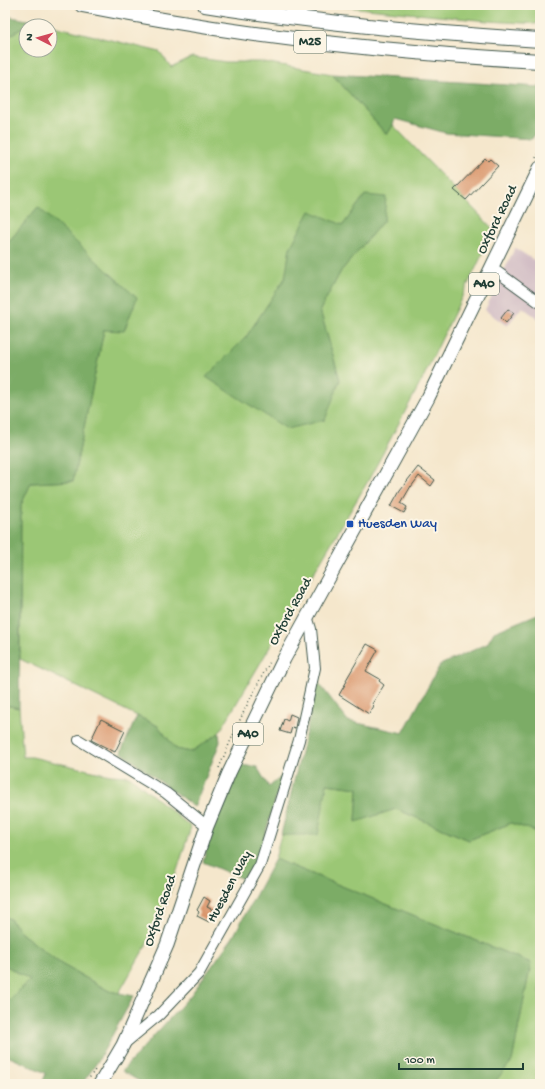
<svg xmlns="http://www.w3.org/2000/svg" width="545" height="1089" viewBox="0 0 545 1089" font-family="'Gochi Hand',sans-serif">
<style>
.industrial{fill:#d2bdc5}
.green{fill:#9bc774;stroke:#5d8254;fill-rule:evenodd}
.forest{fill:#7cac66;stroke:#4e744d}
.building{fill:#da966c}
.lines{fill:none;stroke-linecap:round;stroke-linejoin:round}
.minor-casing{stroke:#3f564b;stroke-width:12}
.major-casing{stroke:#3f564b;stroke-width:15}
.highway-casing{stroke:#3f564b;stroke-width:16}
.path{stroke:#3f564b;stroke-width:1.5;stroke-dasharray:1 3;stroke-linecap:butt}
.minor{stroke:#fff;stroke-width:10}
.major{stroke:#fff;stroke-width:13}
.highway{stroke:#fff;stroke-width:14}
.transit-dot{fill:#1a4fb4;stroke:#fcf5e5;stroke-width:1.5}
.labels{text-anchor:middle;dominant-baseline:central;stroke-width:4;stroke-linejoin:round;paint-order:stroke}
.shield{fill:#fcf5e5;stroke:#617469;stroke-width:1}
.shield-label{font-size:13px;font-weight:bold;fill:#1f3d34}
.street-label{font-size:14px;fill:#1f3d34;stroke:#fcf5e5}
.transit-label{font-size:14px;fill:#164399;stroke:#fcf5e5;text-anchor:start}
</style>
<rect width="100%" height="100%" fill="#fcf5e5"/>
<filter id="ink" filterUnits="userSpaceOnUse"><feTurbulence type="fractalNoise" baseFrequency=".025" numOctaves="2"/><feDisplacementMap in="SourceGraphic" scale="8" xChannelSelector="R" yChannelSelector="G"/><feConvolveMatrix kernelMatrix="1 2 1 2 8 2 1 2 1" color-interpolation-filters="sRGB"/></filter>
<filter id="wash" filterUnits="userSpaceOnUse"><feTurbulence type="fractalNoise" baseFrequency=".012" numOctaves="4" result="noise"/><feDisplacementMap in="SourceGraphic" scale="16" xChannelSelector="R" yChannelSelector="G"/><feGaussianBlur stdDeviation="0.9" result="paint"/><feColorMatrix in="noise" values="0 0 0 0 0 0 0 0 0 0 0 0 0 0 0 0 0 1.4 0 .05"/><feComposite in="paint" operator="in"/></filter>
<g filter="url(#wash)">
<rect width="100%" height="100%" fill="#f5e7cc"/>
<path class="industrial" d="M 515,248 L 540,264 L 540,320 L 522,307 L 507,326 L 485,310 Z"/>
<g class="green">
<path d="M 327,5 L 540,5 L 540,24 L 488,21 Z"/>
<path d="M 33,21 L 160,52 L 171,67 L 192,57 L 226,62 L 263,62 L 332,74 L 387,135 L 393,125 L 494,230 L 422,380 L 368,481 L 219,733 L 191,752 L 176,749 L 158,726 L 20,659 L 21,505 L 31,483 L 73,481 L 104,330 L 38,207 L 5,246 L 5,39 ZM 26,26 L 50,26 L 50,50 L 26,50 ZM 365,195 L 384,220 L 341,271 L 320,310 L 340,380 L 207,377 L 246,337 L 286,278 L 290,248 L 343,225 Z"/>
<path d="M 5,705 L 19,708 L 23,757 L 32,757 L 110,775 L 129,776 L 191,827 L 162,917 L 119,993 L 109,991 L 61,964 L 21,933 L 10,919 L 5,917 Z"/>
<path d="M 326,784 L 358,788 L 356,821 L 396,809 L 469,840 L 511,823 L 540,833 L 540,1084 L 493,1084 L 512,1061 L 531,963 L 275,859 L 281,835 L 318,834 Z"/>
<path d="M 5,965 L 30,980 L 5,1004 Z"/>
</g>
<g class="forest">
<path d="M 5,16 L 33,21 L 5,39 Z"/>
<path d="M 332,74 L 540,87 L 540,125 L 532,139 L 446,133 L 395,119 L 393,125 L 387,135 Z"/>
<path d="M 365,195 L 386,197 L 384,220 L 341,271 L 320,310 L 340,380 L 325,420 L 287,429 L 206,377 L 246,337 L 285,278 L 290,248 L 310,211 L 343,225 Z"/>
<path d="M 38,207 L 137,298 L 124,331 L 104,330 L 73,481 L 31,483 L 21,505 L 19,708 L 5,705 L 5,246 Z"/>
<path d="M 540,613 L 540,833 L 511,823 L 469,840 L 396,809 L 356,822 L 358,788 L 327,784 L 318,835 L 281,835 L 318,682 L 348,721 L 403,733 L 440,665 L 487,644 L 494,632 Z"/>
<path d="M 137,716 L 158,726 L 176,749 L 191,752 L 219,733 L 220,742 L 194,807 L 121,752 Z"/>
<path d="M 239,765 L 257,767 L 269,787 L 283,775 L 256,864 L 245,880 L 203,862 L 214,819 Z"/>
<path d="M 275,859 L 531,963 L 512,1061 L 493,1084 L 144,1084 L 122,1071 L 190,996 L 233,937 Z"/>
<path d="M 5,917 L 10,919 L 21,933 L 61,964 L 109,991 L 134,996 L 98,1061 L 82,1084 L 42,1084 L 46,1073 L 5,1055 L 5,1004 L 30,980 L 5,965 Z"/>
</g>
<g id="blocks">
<g class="building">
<path d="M 485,158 L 488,161 L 490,159 L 498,166 L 466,200 L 454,190 Z"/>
<path d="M 508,309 L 514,313 L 506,323 L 501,318 Z"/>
<path d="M 418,467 L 435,480 L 431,486 L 419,476 L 411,487 L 411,486 L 401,503 L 407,507 L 404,513 L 391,506 L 400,490 Z"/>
<path d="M 367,644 L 378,650 L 366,671 L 380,679 L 379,681 L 384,685 L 372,704 L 374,706 L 369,714 L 339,695 L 347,681 L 346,680 Z"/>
<path d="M 290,714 L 297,717 L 295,728 L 292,727 L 290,734 L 280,731 L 284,719 L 288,721 Z"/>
<path d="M 101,719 L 125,731 L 115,752 L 91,740 Z"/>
<path d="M 204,897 L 210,901 L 207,907 L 215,911 L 209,922 L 197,916 L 199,912 L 197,910 Z"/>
</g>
</g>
</g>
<g filter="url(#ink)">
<use href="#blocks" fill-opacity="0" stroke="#3f564b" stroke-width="1"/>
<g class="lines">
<g class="minor-casing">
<g id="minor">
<path d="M 492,268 L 540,303"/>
<path d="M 79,740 L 166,793 L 207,826"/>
<path d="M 124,1044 L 159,1015 L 199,973 L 260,865 L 299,740 L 315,668 L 311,629 L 307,616"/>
</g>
</g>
<g class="major-casing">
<path id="major" d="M 100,1084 L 123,1045 L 167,945 L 207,826 L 229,773 L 284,659 L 428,398 L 540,168"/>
</g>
<g class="highway-casing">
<g id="highway">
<path d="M 82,5 C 234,35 386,53 540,61"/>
<path d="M 205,5 C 316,23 428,33 540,40"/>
</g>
</g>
<g class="path">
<path d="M 536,158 L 540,149"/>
<path d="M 219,768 C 234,732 250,696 270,662"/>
<path d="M 85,1084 L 95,1070"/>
</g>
<use href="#minor" class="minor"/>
<use href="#major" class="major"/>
<use href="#highway" class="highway"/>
</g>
</g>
<rect class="transit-dot" x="346" y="520" width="8" height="8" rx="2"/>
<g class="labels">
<g class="shield">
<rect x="294" y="31" width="32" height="22" rx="3"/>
<rect x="469" y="273" width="30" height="22" rx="3"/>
<rect x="233" y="723" width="30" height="22" rx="3"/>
</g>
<g class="shield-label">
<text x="310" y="42">M25</text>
<text x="484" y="284">A40</text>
<text x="248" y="734">A40</text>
</g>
<g class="street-label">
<text transform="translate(498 220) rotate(-64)">Oxford Road</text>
<text transform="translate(291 612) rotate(-61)">Oxford Road</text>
<text transform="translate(230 887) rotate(-62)">Huesden Way</text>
<text transform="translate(161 911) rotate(-71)">Oxford Road</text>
</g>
<g class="transit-label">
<text x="358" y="524">Huesden Way</text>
</g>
</g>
<rect width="545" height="1089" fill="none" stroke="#fcf5e5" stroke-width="20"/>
<g transform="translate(38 38) rotate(276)"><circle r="19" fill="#fcf5e5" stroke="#a4ab9e"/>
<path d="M0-3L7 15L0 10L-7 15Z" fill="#d1495b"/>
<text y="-6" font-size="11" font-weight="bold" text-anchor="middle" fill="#1f3d34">N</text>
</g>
<path d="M399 1063v6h124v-6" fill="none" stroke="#1f3d34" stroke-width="2"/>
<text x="405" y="1063" font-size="12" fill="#1f3d34" stroke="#fcf5e5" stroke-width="3" paint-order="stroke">100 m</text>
</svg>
